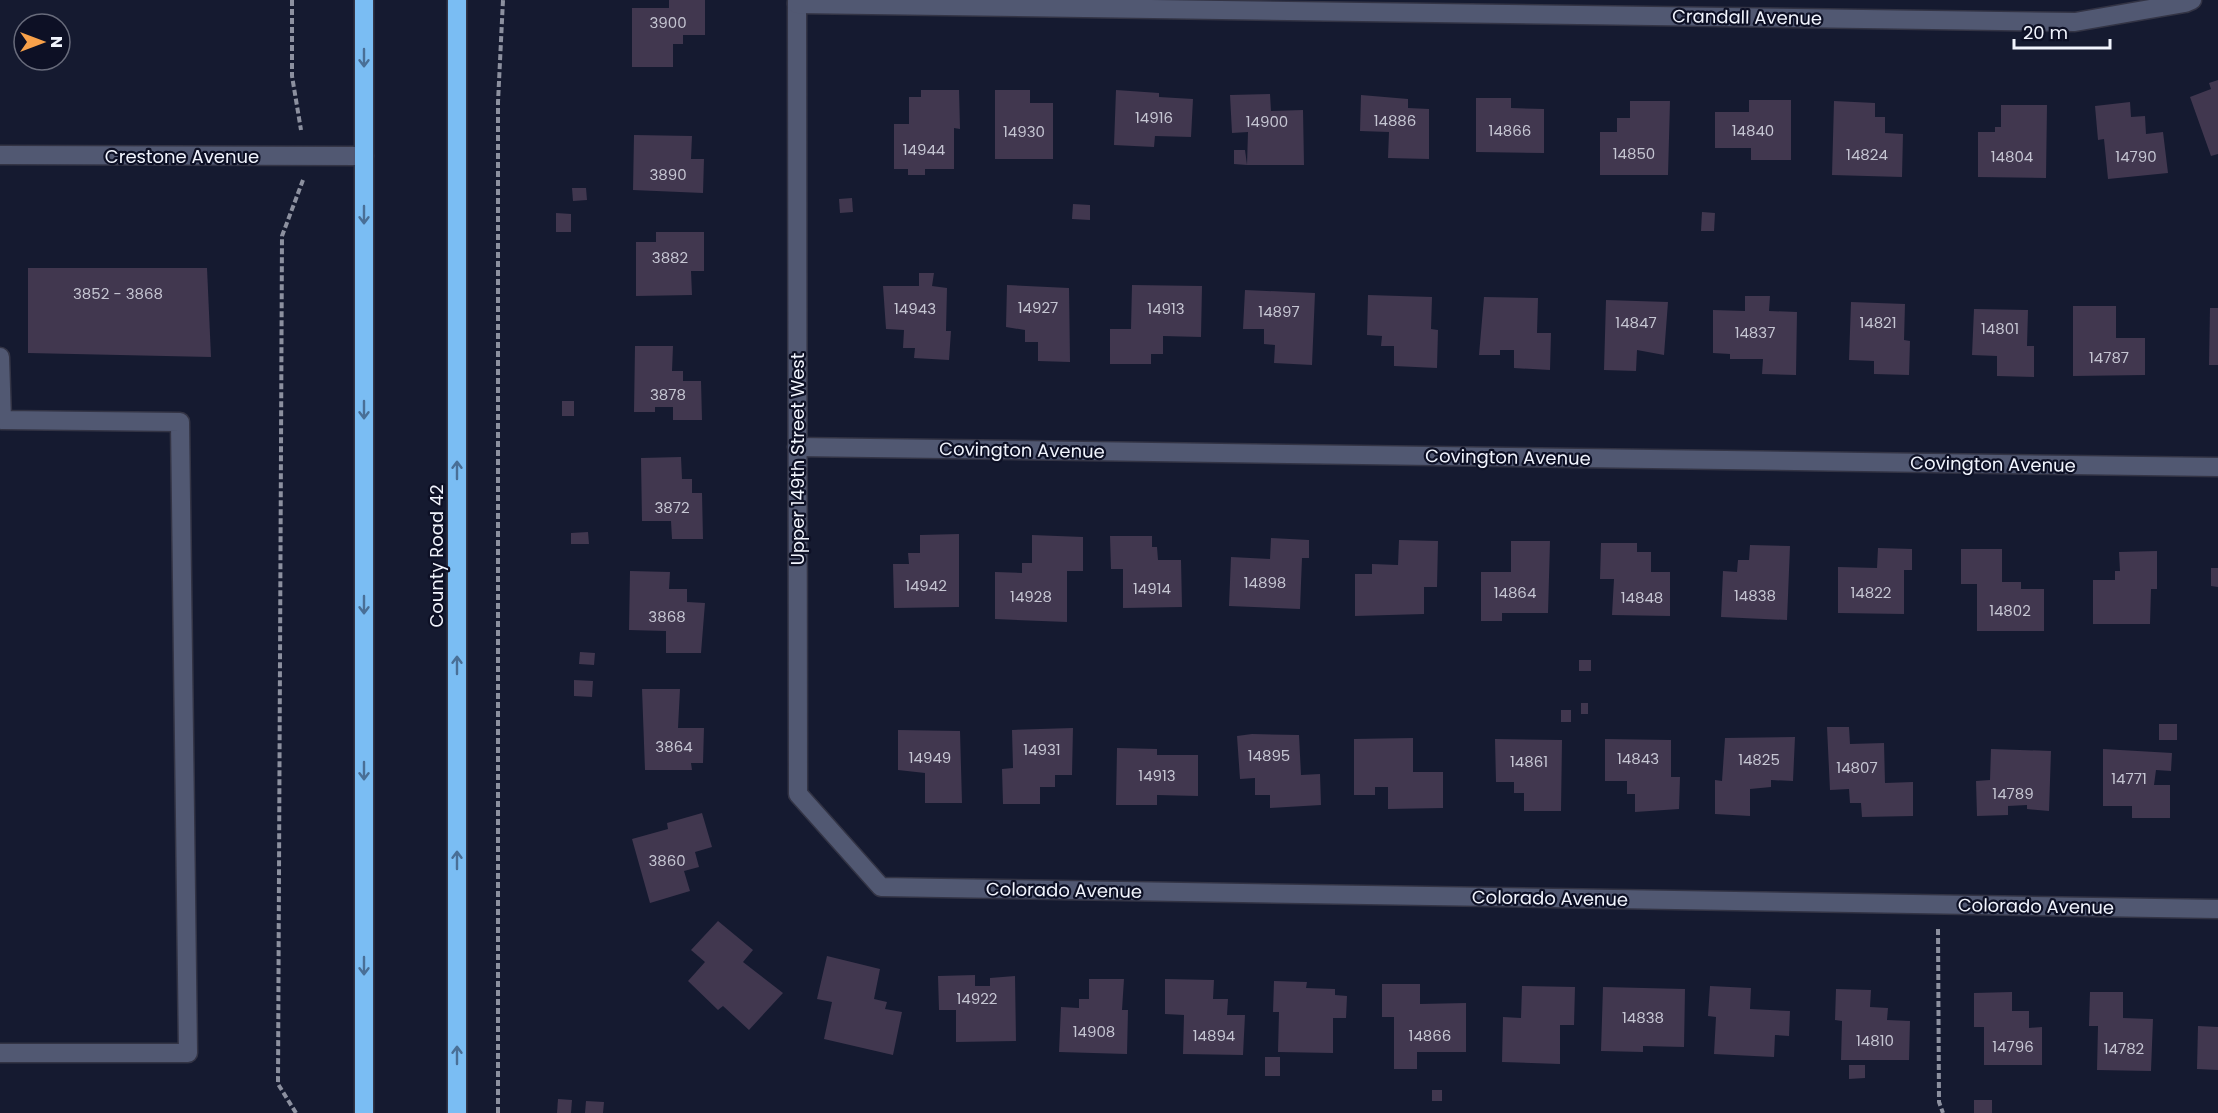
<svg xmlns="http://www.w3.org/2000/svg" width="2218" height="1113" viewBox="0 0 2218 1113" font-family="Poppins,sans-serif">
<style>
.building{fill:#41374f}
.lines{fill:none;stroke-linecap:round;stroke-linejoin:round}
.minor-casing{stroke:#333445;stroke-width:21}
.highway-casing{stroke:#333445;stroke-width:21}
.path{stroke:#8c909f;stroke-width:4;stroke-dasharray:6 3;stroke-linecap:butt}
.minor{stroke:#515872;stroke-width:18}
.highway{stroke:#7abdf3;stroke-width:18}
.oneway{stroke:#496f96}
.labels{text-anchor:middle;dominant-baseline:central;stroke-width:4.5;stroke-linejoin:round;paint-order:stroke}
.number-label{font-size:15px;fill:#c5c5d2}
.street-label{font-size:18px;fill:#f1f4fd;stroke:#0d1025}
</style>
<rect width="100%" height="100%" fill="#151a30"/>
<g class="building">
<path d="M 669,0 L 705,0 L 705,35 L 683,35 L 683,44 L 673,44 L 673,67 L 632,67 L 632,8 L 669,8 Z"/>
<path d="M 2218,80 L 2218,154 L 2211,156 L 2190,97 L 2211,89 L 2209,83 Z"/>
<path d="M 921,90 L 959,90 L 960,129 L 954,128 L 954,169 L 925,169 L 925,175 L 908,175 L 908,169 L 894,169 L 894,124 L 909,124 L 909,97 L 921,97 Z"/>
<path d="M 995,90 L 1030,90 L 1030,103 L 1053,103 L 1053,159 L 995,159 Z"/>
<path d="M 1116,90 L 1159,93 L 1159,97 L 1193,99 L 1191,137 L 1155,136 L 1154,147 L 1114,145 Z"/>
<path d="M 1270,94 L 1271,111 L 1303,110 L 1304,165 L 1247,165 L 1248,132 L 1232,133 L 1230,95 Z"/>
<path d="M 1361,95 L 1408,99 L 1408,108 L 1429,109 L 1429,159 L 1388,158 L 1389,132 L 1360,131 Z"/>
<path d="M 1476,98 L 1511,98 L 1511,108 L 1544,109 L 1544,153 L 1476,152 Z"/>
<path d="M 1749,100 L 1791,100 L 1791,160 L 1751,160 L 1751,148 L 1715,148 L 1715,112 L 1749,112 Z"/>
<path d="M 1630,101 L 1670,101 L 1668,175 L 1600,175 L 1600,132 L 1617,132 L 1617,118 L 1630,118 Z"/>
<path d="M 1834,101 L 1875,103 L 1875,117 L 1885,117 L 1885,133 L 1903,134 L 1902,177 L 1832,175 Z"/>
<path d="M 2130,102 L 2131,117 L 2145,116 L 2146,134 L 2163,132 L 2168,173 L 2108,179 L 2104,139 L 2098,140 L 2095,106 Z"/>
<path d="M 2001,105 L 2047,105 L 2046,178 L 1978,177 L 1978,132 L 1995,132 L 1995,127 L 2001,127 Z"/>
<path d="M 634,135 L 692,136 L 691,159 L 704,159 L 703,193 L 633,190 Z"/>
<path d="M 1234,150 L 1245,150 L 1247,165 L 1234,164 Z"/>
<path d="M 572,188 L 586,188 L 587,200 L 573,201 Z"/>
<path d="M 852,198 L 853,212 L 840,213 L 839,199 Z"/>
<path d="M 1073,204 L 1090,205 L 1090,220 L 1072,219 Z"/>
<path d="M 1702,212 L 1715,213 L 1714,231 L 1701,231 Z"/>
<path d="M 556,213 L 571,214 L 571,232 L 556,232 Z"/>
<path d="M 656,232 L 704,232 L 704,271 L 691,271 L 692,295 L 636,296 L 636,242 L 656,242 Z"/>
<path d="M 28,268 L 207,268 L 211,357 L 28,353 Z"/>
<path d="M 919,273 L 934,273 L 932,286 L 947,288 L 946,331 L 951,331 L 949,360 L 914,358 L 915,348 L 903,348 L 904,330 L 886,329 L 883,286 L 919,286 Z"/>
<path d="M 1007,285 L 1069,288 L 1070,362 L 1038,361 L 1038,342 L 1025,342 L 1025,330 L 1006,327 Z"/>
<path d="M 1132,285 L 1202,286 L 1201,337 L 1163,336 L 1163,354 L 1151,354 L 1151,364 L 1110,364 L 1110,329 L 1131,329 Z"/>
<path d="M 1245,290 L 1315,293 L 1312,365 L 1274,363 L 1275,345 L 1264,344 L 1264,329 L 1243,329 Z"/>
<path d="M 1368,295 L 1432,297 L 1431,329 L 1438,330 L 1437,368 L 1394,366 L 1394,346 L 1381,346 L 1382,336 L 1367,335 Z"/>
<path d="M 1745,296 L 1770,296 L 1769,311 L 1797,312 L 1796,375 L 1762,374 L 1763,359 L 1730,359 L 1730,354 L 1713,353 L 1713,310 L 1745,311 Z"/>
<path d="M 1484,297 L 1538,298 L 1537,333 L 1551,333 L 1550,370 L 1514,368 L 1514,350 L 1500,350 L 1500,355 L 1479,355 Z"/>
<path d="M 1606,300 L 1668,302 L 1664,355 L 1637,350 L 1636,371 L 1604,370 Z"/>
<path d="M 1851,302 L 1905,304 L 1904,340 L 1910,341 L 1909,375 L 1874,374 L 1874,361 L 1849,360 Z"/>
<path d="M 2073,306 L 2116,306 L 2116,338 L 2145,338 L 2145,375 L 2073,376 Z"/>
<path d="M 2210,308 L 2218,308 L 2218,365 L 2209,365 Z"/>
<path d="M 1974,309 L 2028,310 L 2027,346 L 2034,346 L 2034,377 L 1997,376 L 1997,356 L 1972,355 Z"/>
<path d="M 635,346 L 673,346 L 672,371 L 683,371 L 683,381 L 701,381 L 702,420 L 673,420 L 673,407 L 655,407 L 655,412 L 634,412 Z"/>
<rect x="562" y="401" width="12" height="15"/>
<path d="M 681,457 L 682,479 L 692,479 L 692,493 L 702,493 L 703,539 L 672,539 L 671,521 L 642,521 L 641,458 Z"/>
<path d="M 588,532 L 589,544 L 571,544 L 571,533 Z"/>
<path d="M 959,534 L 959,607 L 894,608 L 893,564 L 909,564 L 908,553 L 920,553 L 920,535 Z"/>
<path d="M 1032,535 L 1083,537 L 1083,571 L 1067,571 L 1067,622 L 995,619 L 995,572 L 1022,573 L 1022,563 L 1032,563 Z"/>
<path d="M 1110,536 L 1152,536 L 1152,547 L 1157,547 L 1158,560 L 1181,560 L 1182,607 L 1123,608 L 1123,569 L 1111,569 Z"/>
<path d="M 1271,538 L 1309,540 L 1309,558 L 1302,558 L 1300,609 L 1229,606 L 1231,557 L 1270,559 Z"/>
<path d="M 1399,540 L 1438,541 L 1437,587 L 1424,587 L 1424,614 L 1355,616 L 1355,574 L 1372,574 L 1372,564 L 1398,565 Z"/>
<path d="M 1511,541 L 1550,541 L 1548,613 L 1502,613 L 1502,621 L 1481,621 L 1481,572 L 1511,572 Z"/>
<path d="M 1601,543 L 1637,543 L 1637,552 L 1651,552 L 1651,572 L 1670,572 L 1670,616 L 1612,615 L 1614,579 L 1600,579 Z"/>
<path d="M 1750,545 L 1790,546 L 1787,620 L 1721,617 L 1723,571 L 1737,572 L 1738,560 L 1749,560 Z"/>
<path d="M 1878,548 L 1912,549 L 1912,570 L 1904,570 L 1904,614 L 1838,613 L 1838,567 L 1877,568 Z"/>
<path d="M 1961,549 L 2002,549 L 2002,582 L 2021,582 L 2021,589 L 2044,589 L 2044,631 L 1977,631 L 1977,584 L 1961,584 Z"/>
<path d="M 2157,551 L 2157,589 L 2151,589 L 2150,624 L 2093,624 L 2093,580 L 2115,580 L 2115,571 L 2120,571 L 2119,552 Z"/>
<path d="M 2211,568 L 2218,568 L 2218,587 L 2211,586 Z"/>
<path d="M 630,571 L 670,572 L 669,589 L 687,589 L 687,602 L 705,603 L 701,653 L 666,653 L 666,631 L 629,630 Z"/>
<path d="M 580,652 L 595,653 L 594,665 L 579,664 Z"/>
<rect x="1579" y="660" width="12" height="11"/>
<path d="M 574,680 L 593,681 L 592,697 L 574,696 Z"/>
<path d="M 642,689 L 680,689 L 678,728 L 704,728 L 703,763 L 691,763 L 692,770 L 645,770 Z"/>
<rect x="1581" y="703" width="7" height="11"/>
<rect x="1561" y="710" width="10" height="12"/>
<rect x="2159" y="724" width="18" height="16"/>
<path d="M 1827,727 L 1849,727 L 1850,744 L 1884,743 L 1885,783 L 1913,782 L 1913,816 L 1862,817 L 1861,803 L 1850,803 L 1849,789 L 1830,790 Z"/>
<path d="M 1073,728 L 1072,775 L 1055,775 L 1055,787 L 1040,787 L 1040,804 L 1003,804 L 1002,769 L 1013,768 L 1012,730 Z"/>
<path d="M 898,730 L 960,731 L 962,803 L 925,803 L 925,773 L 898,770 Z"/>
<path d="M 1252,734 L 1299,735 L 1301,775 L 1320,774 L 1321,805 L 1270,808 L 1270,795 L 1255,795 L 1255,778 L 1240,779 L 1237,736 Z"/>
<path d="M 1795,737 L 1793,781 L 1771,780 L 1771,787 L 1750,789 L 1750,816 L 1715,814 L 1715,780 L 1722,781 L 1725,738 Z"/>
<path d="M 1413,738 L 1413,772 L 1443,772 L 1443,808 L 1388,809 L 1388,787 L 1375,787 L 1375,795 L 1354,795 L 1354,739 Z"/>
<path d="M 1495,739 L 1562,740 L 1561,811 L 1524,811 L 1524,793 L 1514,793 L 1514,782 L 1496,782 Z"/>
<path d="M 1605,739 L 1671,740 L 1671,777 L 1680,777 L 1679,809 L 1635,812 L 1635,794 L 1627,794 L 1627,781 L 1605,781 Z"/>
<path d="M 1117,748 L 1157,749 L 1157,755 L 1198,755 L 1198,796 L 1157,795 L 1157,805 L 1116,805 Z"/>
<path d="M 1991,749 L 2051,751 L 2049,811 L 2027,809 L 2027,805 L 2008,806 L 2008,815 L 1977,816 L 1976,781 L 1990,780 Z"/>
<path d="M 2103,749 L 2172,753 L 2171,771 L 2156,770 L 2154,785 L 2170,785 L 2170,818 L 2132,818 L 2132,806 L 2103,806 Z"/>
<path d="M 702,813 L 712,847 L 695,852 L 699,867 L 684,871 L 690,891 L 650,903 L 632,839 L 668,829 L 667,823 Z"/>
<path d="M 718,921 L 753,950 L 743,962 L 783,993 L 749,1030 L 723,1006 L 718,1010 L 688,981 L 705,962 L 691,950 Z"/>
<path d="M 827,956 L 880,969 L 874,999 L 887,1002 L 885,1009 L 902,1012 L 893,1055 L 824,1039 L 832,1002 L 817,999 Z"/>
<path d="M 975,975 L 975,986 L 990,986 L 990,978 L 1015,976 L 1016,1041 L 956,1042 L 956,1010 L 939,1010 L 938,976 Z"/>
<path d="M 1089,979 L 1124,979 L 1122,1010 L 1128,1010 L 1127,1054 L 1059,1052 L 1061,1007 L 1079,1008 L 1079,999 L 1089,999 Z"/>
<path d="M 1165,979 L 1214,980 L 1213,999 L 1228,999 L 1227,1015 L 1245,1015 L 1243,1055 L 1183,1054 L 1184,1015 L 1165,1014 Z"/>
<path d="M 1274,981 L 1307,982 L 1306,988 L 1335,989 L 1335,995 L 1347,996 L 1346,1018 L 1333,1018 L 1333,1053 L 1278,1052 L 1279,1012 L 1273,1012 Z"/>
<path d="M 1382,984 L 1420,984 L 1420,1004 L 1466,1003 L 1466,1052 L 1417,1052 L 1417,1069 L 1394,1069 L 1394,1017 L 1382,1017 Z"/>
<path d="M 1522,986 L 1575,987 L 1574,1025 L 1560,1025 L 1560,1064 L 1502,1062 L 1503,1017 L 1521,1018 Z"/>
<path d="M 1710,986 L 1751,988 L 1750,1009 L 1790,1011 L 1789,1036 L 1775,1035 L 1774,1057 L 1714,1054 L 1716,1017 L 1708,1016 Z"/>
<path d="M 1603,987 L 1685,989 L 1684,1047 L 1643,1046 L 1643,1052 L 1601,1051 Z"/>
<path d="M 1836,989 L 1871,990 L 1870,1007 L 1888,1008 L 1887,1020 L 1910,1021 L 1909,1060 L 1841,1060 L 1842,1021 L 1835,1020 Z"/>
<path d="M 2012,992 L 2012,1011 L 2029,1011 L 2029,1028 L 2042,1027 L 2042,1065 L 1984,1065 L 1984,1027 L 1974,1027 L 1974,993 Z"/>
<path d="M 2090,992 L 2123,992 L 2123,1018 L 2153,1019 L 2151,1071 L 2097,1070 L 2098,1026 L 2089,1026 Z"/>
<path d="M 2198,1026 L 2218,1027 L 2218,1070 L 2197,1069 Z"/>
<rect x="1265" y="1057" width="15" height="19"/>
<path d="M 1849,1065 L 1865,1065 L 1865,1078 L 1849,1079 Z"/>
<rect x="1432" y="1090" width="10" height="11"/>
<path d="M 558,1099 L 572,1100 L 571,1113 L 557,1113 Z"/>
<rect x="1974" y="1100" width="18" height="13"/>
<path d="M 586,1101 L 604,1102 L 603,1113 L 585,1113 Z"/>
</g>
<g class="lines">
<g class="minor-casing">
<g id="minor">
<path d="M 797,0 L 798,794 L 881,887 L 2218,909"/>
<path d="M 797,4 L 2075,22 L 2185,3 L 2192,0"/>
<path d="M 0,155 L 364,156"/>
<path d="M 0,357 L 2,420 L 180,422 L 188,1053 L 0,1053"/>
<path d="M 797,447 L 2218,467"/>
</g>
</g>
<g class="highway-casing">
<g id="highway">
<path d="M 364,0 L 364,1113"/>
<path d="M 457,1113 L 457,0"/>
</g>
</g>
<g class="path">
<path d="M 292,0 L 292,76 L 301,130"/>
<path d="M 1938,929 L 1939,1102 L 1943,1113"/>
<path d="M 296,1113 L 278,1084 L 282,236 L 303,180"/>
<path d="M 498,1113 L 498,102 L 503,0"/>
</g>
<use href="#minor" class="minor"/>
<use href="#highway" class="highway"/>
</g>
<defs><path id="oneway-shaft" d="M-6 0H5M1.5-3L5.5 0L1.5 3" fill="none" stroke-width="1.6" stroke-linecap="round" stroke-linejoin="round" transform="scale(1.5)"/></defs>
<g class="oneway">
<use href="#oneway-shaft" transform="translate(364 58) rotate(90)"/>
<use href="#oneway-shaft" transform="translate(364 215) rotate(90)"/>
<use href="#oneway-shaft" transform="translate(364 410) rotate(90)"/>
<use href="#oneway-shaft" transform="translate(457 470) rotate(-90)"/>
<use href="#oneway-shaft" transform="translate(364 605) rotate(90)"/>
<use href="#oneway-shaft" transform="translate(457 665) rotate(-90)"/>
<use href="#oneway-shaft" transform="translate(364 771) rotate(90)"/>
<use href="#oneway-shaft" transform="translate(457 860) rotate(-90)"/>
<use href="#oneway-shaft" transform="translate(364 966) rotate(90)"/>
<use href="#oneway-shaft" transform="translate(457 1055) rotate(-90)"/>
</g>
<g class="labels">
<g class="number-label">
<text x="668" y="22">3900</text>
<text x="1154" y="117">14916</text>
<text x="1395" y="120">14886</text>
<text x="1267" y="121">14900</text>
<text x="1510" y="130">14866</text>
<text x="1753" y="130">14840</text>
<text x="1024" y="131">14930</text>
<text x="924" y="149">14944</text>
<text x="1634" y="153">14850</text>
<text x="1867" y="154">14824</text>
<text x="2012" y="156">14804</text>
<text x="2136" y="156">14790</text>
<text x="668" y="174">3890</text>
<text x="670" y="257">3882</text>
<text x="118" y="293">3852 - 3868</text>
<text x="1038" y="307">14927</text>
<text x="915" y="308">14943</text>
<text x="1166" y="308">14913</text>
<text x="1279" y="311">14897</text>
<text x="1636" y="322">14847</text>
<text x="1878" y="322">14821</text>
<text x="2000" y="328">14801</text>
<text x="1755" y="332">14837</text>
<text x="2109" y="357">14787</text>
<text x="668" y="394">3878</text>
<text x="672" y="507">3872</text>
<text x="1265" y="582">14898</text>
<text x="926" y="585">14942</text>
<text x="1152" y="588">14914</text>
<text x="1515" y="592">14864</text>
<text x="1871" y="592">14822</text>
<text x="1755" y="595">14838</text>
<text x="1031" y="596">14928</text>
<text x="1642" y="597">14848</text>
<text x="2010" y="610">14802</text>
<text x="667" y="616">3868</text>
<text x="674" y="746">3864</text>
<text x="1042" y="749">14931</text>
<text x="1269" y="755">14895</text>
<text x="930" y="757">14949</text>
<text x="1638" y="758">14843</text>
<text x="1759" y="759">14825</text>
<text x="1529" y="761">14861</text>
<text x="1857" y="767">14807</text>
<text x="1157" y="775">14913</text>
<text x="2129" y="778">14771</text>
<text x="2013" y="793">14789</text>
<text x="667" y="860">3860</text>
<text x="977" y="998">14922</text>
<text x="1643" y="1017">14838</text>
<text x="1094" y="1031">14908</text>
<text x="1214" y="1035">14894</text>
<text x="1430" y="1035">14866</text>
<text x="1875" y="1040">14810</text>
<text x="2013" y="1046">14796</text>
<text x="2124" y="1048">14782</text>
</g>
<g class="street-label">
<text transform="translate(1747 17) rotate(1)">Crandall Avenue</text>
<text x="182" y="156">Crestone Avenue</text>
<text transform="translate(1022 450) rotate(1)">Covington Avenue</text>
<text transform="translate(1508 457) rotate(1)">Covington Avenue</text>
<text transform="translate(797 459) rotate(-90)">Upper 149th Street West</text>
<text transform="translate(1993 464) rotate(1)">Covington Avenue</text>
<text transform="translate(436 556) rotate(-90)">County Road 42</text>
<text transform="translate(1064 890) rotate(1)">Colorado Avenue</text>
<text transform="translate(1550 898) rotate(1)">Colorado Avenue</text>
<text transform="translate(2036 906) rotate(1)">Colorado Avenue</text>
</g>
</g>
<g transform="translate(42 42) rotate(90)"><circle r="28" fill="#0d1025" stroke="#686b7b" stroke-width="1.5"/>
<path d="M0-4.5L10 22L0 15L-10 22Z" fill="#f8a14a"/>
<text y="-9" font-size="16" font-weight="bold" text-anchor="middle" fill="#f1f4fd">N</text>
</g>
<path d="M2014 39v9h96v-9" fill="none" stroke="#f1f4fd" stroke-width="3"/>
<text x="2023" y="39" font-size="18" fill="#f1f4fd" stroke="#0d1025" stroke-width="4.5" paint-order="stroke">20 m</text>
</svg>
